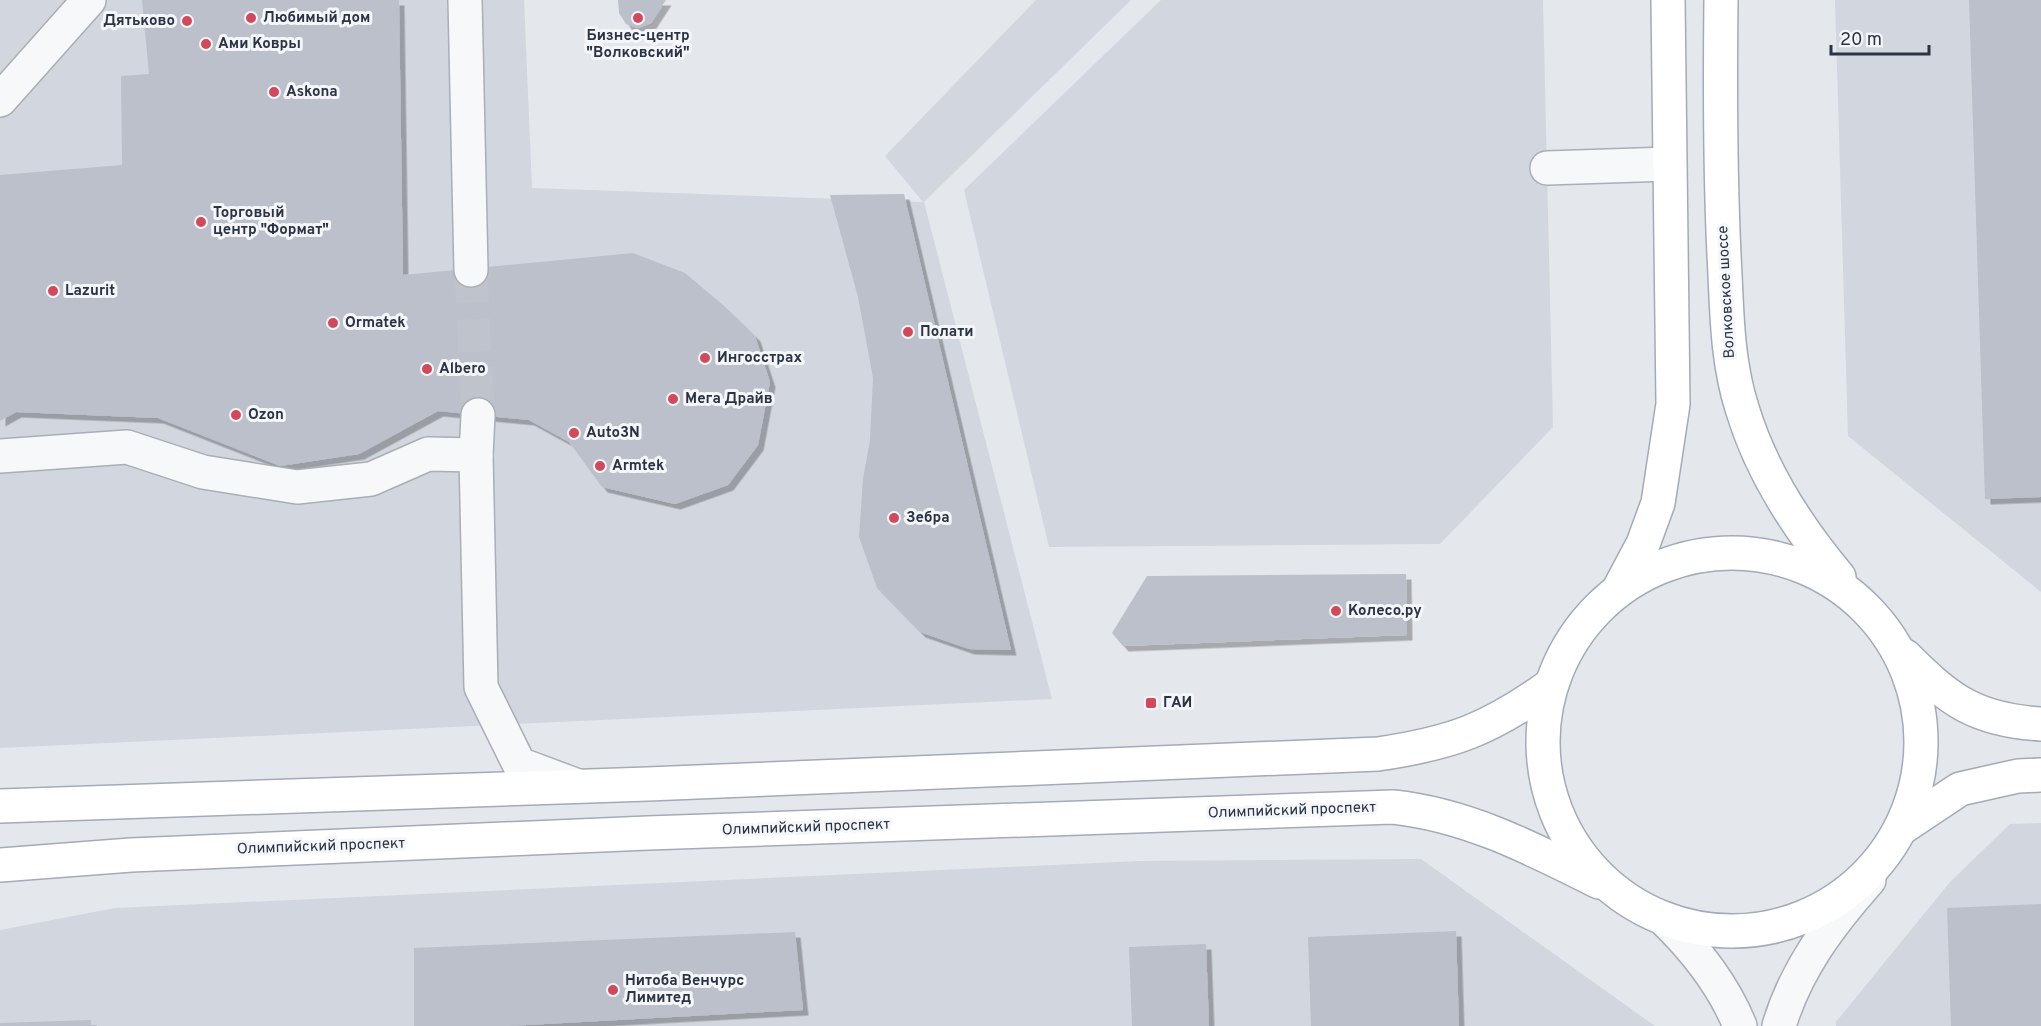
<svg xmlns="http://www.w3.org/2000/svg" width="2041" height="1026" viewBox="0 0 2041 1026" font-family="Overpass,sans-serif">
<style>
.built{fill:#d2d6de}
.building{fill:#bbc0ca;filter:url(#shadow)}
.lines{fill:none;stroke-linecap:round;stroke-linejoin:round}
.minor-tunnel{stroke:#bfc3cb;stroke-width:33;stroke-dasharray:33 16;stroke-linecap:butt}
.minor-casing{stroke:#a9aeb7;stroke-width:36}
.major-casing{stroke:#a3abb8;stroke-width:36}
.minor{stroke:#f7f8fa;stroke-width:33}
.major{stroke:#fff;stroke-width:33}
.poi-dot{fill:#d1495b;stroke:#f4f6f9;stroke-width:2}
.labels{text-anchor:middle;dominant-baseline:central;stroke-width:6;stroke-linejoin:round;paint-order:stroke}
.poi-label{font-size:15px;font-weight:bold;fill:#2b3445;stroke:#f4f6f9;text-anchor:start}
.street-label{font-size:15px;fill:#2b3445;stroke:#f4f6f9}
</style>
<defs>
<filter id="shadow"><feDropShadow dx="5.5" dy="5.5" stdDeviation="0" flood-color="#0004"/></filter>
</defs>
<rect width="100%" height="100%" fill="#e4e7ec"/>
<g class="built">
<path d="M 0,0 L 524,0 L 532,188 L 923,202 L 885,156 L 1036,0 L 1131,0 L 924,202 L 1052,699 L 0,748 Z"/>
<path d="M 1161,0 L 1543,0 L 1553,427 L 1440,544 L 1049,547 L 964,190 Z"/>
<path d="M 1835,0 L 2041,0 L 2041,592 L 1848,436 Z"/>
<path d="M 2041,823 L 2041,1026 L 1836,1026 L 1836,1022 L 1950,882 L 2010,824 Z"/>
<path d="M 1421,859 L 1655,1026 L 0,1026 L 0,930 L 115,908 L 1140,861 Z"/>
</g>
<g class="building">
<path d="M 142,0 L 399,0 L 403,275 L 633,253 L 685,273 L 724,306 L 755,336 L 770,382 L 758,445 L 728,485 L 675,504 L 602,487 L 569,442 L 529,420 L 478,415 L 438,411 L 359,454 L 280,466 L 158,418 L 16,412 L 0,421 L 0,175 L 122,165 L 121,76 L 149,74 Z"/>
<path d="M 618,0 L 666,0 L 651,23 L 638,28 L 626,24 L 619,13 Z"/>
<path d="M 1969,0 L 2041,0 L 2041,497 L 1985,499 Z"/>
<path d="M 904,194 L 1011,650 L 969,649 L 920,632 L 877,588 L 859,537 L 863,479 L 870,440 L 873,378 L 858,297 L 830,195 Z"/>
<path d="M 1406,574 L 1407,635 L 1123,646 L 1112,633 L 1147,576 Z"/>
<path d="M 2041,904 L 2041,1026 L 1951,1026 L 1947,908 Z"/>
<path d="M 1456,931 L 1459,1026 L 1311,1026 L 1308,937 Z"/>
<path d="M 795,932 L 803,1010 L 508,1026 L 414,1026 L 414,948 Z"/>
<path d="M 1206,944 L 1209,1026 L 1132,1026 L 1129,947 Z"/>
<path d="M 91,1020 L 91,1026 L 0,1026 L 0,1023 Z"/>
</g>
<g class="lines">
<path class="minor-tunnel" d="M 471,270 L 478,415"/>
<g class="minor-casing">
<g id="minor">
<path d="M 465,0 L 471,270"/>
<path d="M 0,100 L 89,0"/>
<path d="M 1547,168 L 1669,164"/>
<path d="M 476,455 L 478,415"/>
<path d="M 0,456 L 127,447 L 203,472 L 297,487 L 371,479 L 428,454 L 476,455 L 481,687 L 519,764 L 578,786"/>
<path d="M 1663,918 C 1695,949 1723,984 1740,1026"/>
<path d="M 1779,1026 C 1796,969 1830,924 1869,880"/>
</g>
</g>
<g class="major-casing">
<g id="major">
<path d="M 1721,0 C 1720,85 1720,170 1724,255 C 1727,307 1726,358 1742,408 C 1761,472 1797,527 1839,577"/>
<circle cx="1732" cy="742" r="189"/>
<path d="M 1619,589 L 1643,544 L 1658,503 L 1673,404 L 1668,0"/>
<path d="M 1905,656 C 1950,701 1976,720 2041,724"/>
<path d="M 0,806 L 648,784 L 1378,754 C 1453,743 1490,729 1551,685"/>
<path d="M 1903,827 L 1960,789 L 2018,776 L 2041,775"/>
<path d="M 0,865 L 131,855 L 648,833 L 1393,807 C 1468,815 1533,849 1599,882"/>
</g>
</g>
<use href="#minor" class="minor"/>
<use href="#major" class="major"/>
</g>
<g class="poi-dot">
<circle cx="251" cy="18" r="6"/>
<circle cx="638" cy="18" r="6"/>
<circle cx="187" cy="21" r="6"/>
<circle cx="206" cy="44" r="6"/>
<circle cx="274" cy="92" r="6"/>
<circle cx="201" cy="222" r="6"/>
<circle cx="53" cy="291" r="6"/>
<circle cx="333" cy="323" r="6"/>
<circle cx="908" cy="332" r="6"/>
<circle cx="705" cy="358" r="6"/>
<circle cx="427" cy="369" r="6"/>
<circle cx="673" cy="399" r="6"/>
<circle cx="236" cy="415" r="6"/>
<circle cx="574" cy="433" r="6"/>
<circle cx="600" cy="466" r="6"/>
<circle cx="894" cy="518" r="6"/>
<circle cx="1336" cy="611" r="6"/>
<rect x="1145" y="697" width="12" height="12" rx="3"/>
<circle cx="613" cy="990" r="6"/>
</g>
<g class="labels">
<g class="poi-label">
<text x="263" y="18">Любимый дом</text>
<text x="175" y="21" text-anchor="end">Дятьково</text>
<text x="638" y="36" text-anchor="middle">Бизнес-центр<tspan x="638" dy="17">"Волковский"</tspan></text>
<text x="218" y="44">Ами Ковры</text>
<text x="286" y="92">Askona</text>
<text x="213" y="213">Торговый<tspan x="213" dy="17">центр "Формат"</tspan></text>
<text x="65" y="291">Lazurit</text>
<text x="345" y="323">Ormatek</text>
<text x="920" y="332">Полати</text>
<text x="717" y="358">Ингосстрах</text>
<text x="439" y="369">Albero</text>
<text x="685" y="399">Мега Драйв</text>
<text x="248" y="415">Ozon</text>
<text x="586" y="433">Auto3N</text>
<text x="612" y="466">Armtek</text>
<text x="906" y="518">Зебра</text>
<text x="1348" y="611">Колесо.ру</text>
<text x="1163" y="703">ГАИ</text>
<text x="625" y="981">Нитоба Венчурс<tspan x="625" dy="17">Лимитед</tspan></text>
</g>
<g class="street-label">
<text transform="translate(1727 292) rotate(-93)">Волковское шоссе</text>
<text transform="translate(1292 811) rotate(-2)">Олимпийский проспект</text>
<text transform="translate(806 828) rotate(-2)">Олимпийский проспект</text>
<text transform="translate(321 847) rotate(-2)">Олимпийский проспект</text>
</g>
</g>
<path d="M1831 45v9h98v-9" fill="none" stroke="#2b3445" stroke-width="3"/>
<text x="1840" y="45" font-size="18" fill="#2b3445" stroke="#f4f6f9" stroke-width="4.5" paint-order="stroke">20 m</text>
</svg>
